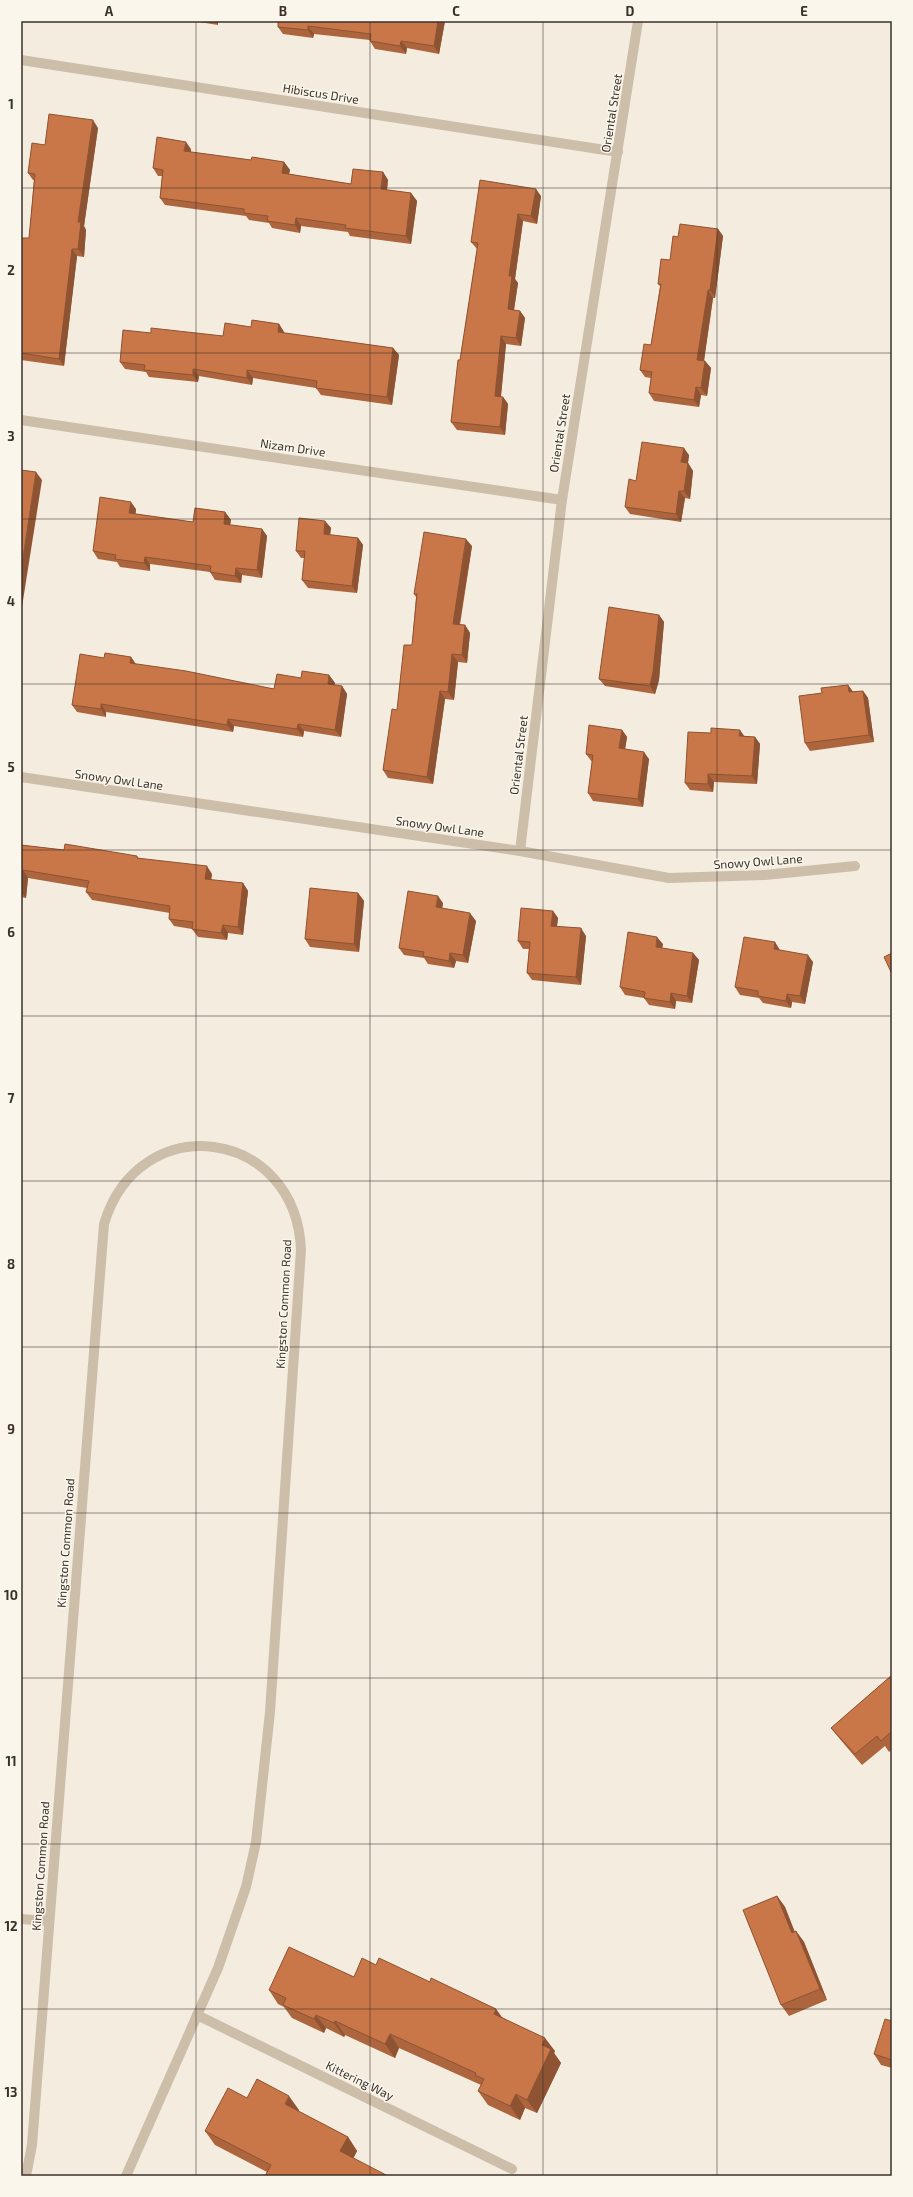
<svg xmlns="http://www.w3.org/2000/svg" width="913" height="2197" viewBox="0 0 913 2197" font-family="'Exo 2',sans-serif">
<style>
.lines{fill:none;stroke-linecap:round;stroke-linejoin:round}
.minor{stroke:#cdbeaa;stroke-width:10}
.wall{fill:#ad653e}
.shaded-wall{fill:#8d5332}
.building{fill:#c97648;stroke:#8d5332}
.grid{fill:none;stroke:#3a312a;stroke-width:1;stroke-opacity:0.55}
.labels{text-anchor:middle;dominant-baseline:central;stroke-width:3;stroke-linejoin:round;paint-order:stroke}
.street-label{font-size:12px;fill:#3a312a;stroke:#fbf6ec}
.neatline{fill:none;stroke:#3a312a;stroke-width:1.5}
.grid-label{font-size:13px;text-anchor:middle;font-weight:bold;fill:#3a312a}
</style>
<rect width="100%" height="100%" fill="#f4ecdf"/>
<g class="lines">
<g class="minor">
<path d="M 21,60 L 618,152"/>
<path d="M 21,420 L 562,500"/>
<path d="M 21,777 L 520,851 L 669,878 L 765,875 L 855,866"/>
<path d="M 520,851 L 562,500 L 638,21"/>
<path d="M 21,1919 L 49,1921"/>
<path d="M 197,2015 L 512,2169"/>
<path d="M 26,2176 L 32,2145 L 104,1224 C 139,1107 296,1127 301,1250 L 270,1712 L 256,1842 L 246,1887 L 218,1968 L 126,2176"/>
</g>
</g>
<g class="wall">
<path d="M 193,21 L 218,21 L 218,25 Z"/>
<path d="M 278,21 L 445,21 L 439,54 L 407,48 L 406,54 L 375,49 L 370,41 L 370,40 L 314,34 L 313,38 L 283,34 L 278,27 Z"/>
<path d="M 98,128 L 84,226 L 86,230 L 84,257 L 77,256 L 64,366 L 21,360 L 21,238 L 29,238 L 34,180 L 33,180 L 28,173 L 45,145 Z"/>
<path d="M 191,149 L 191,152 L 251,160 L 284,162 L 290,170 L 289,174 L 351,184 L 383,172 L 388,180 L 387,190 L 411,193 L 417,201 L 411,244 L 350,236 L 348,232 L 301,226 L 300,233 L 272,228 L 269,223 L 249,220 L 246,216 L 165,205 L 160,198 L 162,176 L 158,176 L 153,168 Z"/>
<path d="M 541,196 L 537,224 L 523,221 L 515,279 L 518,283 L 514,310 L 520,311 L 525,318 L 521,346 L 506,344 L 501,397 L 503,397 L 508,404 L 505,435 L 457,430 L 451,422 L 477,249 L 471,242 Z"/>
<path d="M 718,229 L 723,236 L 715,298 L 713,298 L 704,361 L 705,361 L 711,368 L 707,396 L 701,395 L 699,407 L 654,401 L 649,393 L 651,378 L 645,377 L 640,370 L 651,345 L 660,286 L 658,284 L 670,260 L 678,237 Z"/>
<path d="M 279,324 L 284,332 L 284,333 L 393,348 L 399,355 L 392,405 L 321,395 L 316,388 L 253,378 L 252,385 L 199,376 L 198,382 L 149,377 L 146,372 L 125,369 L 120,362 L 151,333 L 223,336 L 251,327 Z"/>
<path d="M 689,455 L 688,463 L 693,471 L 690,499 L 685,498 L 681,522 L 630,514 L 625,507 L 636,481 Z"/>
<path d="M 136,509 L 135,514 L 193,522 L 225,512 L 231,520 L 230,525 L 262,529 L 267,536 L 262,578 L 242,575 L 241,583 L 215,580 L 210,572 L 150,564 L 150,571 L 120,567 L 117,562 L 98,559 L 93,551 Z"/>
<path d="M 325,521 L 331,528 L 330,535 L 358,538 L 363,545 L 357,593 L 308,588 L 302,580 L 305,558 L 301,558 L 296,551 Z"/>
<path d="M 472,546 L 460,625 L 465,625 L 470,633 L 467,663 L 458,662 L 454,700 L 445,699 L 433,784 L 388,778 L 383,770 L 412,645 L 416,597 L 414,594 Z"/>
<path d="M 659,615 L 664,622 L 659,680 L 655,694 L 605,686 L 599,679 Z"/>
<path d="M 131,657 L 136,664 L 274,689 L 301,678 L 329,675 L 335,683 L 334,685 L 342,686 L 347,694 L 341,737 L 304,731 L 303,737 L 234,726 L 233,732 L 106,712 L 106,717 L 77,712 L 72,705 L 104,658 Z"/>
<path d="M 848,685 L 853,692 L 863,691 L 868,698 L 874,742 L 810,751 L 805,743 L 822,693 Z"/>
<path d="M 622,730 L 627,737 L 625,749 L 649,759 L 643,807 L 593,801 L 588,793 L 592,762 L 586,754 Z"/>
<path d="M 744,736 L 755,737 L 760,744 L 757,784 L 714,782 L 713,792 L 690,790 L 685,783 Z"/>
<path d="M 21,845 L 64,850 L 137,856 L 138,858 L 212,874 L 211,880 L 243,883 L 248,891 L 243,935 L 228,933 L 227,940 L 198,937 L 192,929 L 174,926 L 169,919 L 170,913 L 92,900 L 86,892 L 87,888 L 28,878 L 26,898 L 21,897 Z"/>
<path d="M 358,893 L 364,901 L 359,952 L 310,947 L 305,939 Z"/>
<path d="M 443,903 L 442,909 L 476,921 L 468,963 L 456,961 L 454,968 L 428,964 L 424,958 L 404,955 L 399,948 Z"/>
<path d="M 553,911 L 558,918 L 557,926 L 586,936 L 581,985 L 532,980 L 527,973 L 529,949 L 523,949 L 518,941 Z"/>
<path d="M 663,944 L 662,948 L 693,953 L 699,960 L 692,1003 L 676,1001 L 675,1009 L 649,1005 L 644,998 L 625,995 L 620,987 Z"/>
<path d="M 780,950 L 813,962 L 805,1004 L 792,1002 L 791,1008 L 763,1003 L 759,998 L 740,995 L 735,987 Z"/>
<path d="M 892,1675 L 892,1749 L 889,1752 L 885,1746 L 862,1765 L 839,1738 L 831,1728 Z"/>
<path d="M 777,1896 L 785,1907 L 795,1932 L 796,1931 L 804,1942 L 827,2000 L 789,2016 L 781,2005 Z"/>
<path d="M 376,1965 L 430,1982 L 496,2009 L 502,2017 L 555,2051 L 554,2053 L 561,2063 L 537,2113 L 525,2108 L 520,2120 L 488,2105 L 478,2091 L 481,2085 L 399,2048 L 395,2058 L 345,2035 L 344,2037 L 326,2028 L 324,2033 L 292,2018 L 284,2007 L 278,2004 L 269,1990 L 354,1977 Z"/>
<path d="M 892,2021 L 892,2068 L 881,2065 L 874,2054 Z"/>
<path d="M 247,2098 L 299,2110 L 298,2111 L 348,2137 L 357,2151 L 353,2158 L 267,2172 L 215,2145 L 205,2131 Z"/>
</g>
<g class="shaded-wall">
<path d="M 215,21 L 218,21 L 218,25 Z"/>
<path d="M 438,21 L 445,21 L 439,54 L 434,46 Z"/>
<path d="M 308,26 L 314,34 L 313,38 L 308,30 Z"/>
<path d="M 401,41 L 407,48 L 406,54 L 400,46 Z"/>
<path d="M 93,120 L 98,128 L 84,226 L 86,230 L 84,257 L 78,249 L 78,222 Z"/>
<path d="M 186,142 L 191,149 L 190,159 L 184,151 Z"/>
<path d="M 284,162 L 290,170 L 287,181 L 282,173 Z"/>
<path d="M 383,172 L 388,180 L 386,197 L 381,189 Z"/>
<path d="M 536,189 L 541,196 L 537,224 L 531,216 Z"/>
<path d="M 411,193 L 417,201 L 411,244 L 406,236 Z"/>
<path d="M 518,214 L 523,221 L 515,279 L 518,283 L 513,316 L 508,309 L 509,276 Z"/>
<path d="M 296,218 L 301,226 L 300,233 L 295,225 Z"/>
<path d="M 718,229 L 723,236 L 715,298 L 710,290 Z"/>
<path d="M 72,249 L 77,256 L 64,366 L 59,359 Z"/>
<path d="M 708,290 L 713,298 L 703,367 L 697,360 Z"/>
<path d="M 520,311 L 525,318 L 521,346 L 516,338 Z"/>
<path d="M 279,324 L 284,332 L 283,339 L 278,332 Z"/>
<path d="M 501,336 L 506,344 L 500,404 L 495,396 Z"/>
<path d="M 393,348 L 399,355 L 392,405 L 387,397 Z"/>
<path d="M 705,361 L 711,368 L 707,396 L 701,388 Z"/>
<path d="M 193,369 L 199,376 L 198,382 L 193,375 Z"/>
<path d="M 247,370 L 253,378 L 252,385 L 247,378 Z"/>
<path d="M 696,387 L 701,395 L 699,407 L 694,400 Z"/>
<path d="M 503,397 L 508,404 L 505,435 L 500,427 Z"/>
<path d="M 684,448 L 689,455 L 687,470 L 681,462 Z"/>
<path d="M 688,463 L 693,471 L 690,499 L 684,491 Z"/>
<path d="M 36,472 L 42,480 L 21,613 L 21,571 Z"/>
<path d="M 679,491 L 685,498 L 681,522 L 676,514 Z"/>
<path d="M 131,502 L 136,509 L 135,520 L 129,513 Z"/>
<path d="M 225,512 L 231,520 L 229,531 L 224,524 Z"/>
<path d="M 325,521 L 331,528 L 329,542 L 324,534 Z"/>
<path d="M 262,529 L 267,536 L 262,578 L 257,570 Z"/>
<path d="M 358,538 L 363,545 L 357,593 L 352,586 Z"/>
<path d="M 466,539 L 472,546 L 458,632 L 453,624 Z"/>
<path d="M 145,557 L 150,564 L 150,571 L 144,563 Z"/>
<path d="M 236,568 L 242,575 L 241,583 L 235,576 Z"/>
<path d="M 659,615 L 664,622 L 659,680 L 655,694 L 650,686 Z"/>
<path d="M 465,625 L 470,633 L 467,663 L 462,655 Z"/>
<path d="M 452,654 L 458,662 L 454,700 L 448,692 Z"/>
<path d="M 131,657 L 136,665 L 130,663 Z"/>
<path d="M 329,675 L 335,683 L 333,692 L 328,684 Z"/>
<path d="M 848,685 L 854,693 L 849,692 Z"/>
<path d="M 342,686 L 347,694 L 341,737 L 335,730 Z"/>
<path d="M 440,691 L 445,699 L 433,784 L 427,777 Z"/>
<path d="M 863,691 L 868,698 L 874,742 L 869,735 Z"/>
<path d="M 101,704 L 106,712 L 106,717 L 101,709 Z"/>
<path d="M 228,719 L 234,726 L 233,732 L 227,725 Z"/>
<path d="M 298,724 L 304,731 L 303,737 L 297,729 Z"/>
<path d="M 622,730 L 627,737 L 624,756 L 619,748 Z"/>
<path d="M 740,730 L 745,737 L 739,736 Z"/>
<path d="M 755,737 L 760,744 L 757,784 L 752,776 Z"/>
<path d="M 644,752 L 649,759 L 643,807 L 638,799 Z"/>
<path d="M 708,774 L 714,782 L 713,792 L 708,784 Z"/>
<path d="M 207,866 L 212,874 L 210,886 L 205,879 Z"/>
<path d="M 23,870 L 28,878 L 26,898 L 21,891 Z"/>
<path d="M 243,883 L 248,891 L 243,935 L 238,927 Z"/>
<path d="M 358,893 L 364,901 L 359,952 L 354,944 Z"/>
<path d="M 438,896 L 443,903 L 441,915 L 436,907 Z"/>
<path d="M 553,911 L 558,918 L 556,933 L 551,926 Z"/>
<path d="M 470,913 L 476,921 L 468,963 L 463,955 Z"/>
<path d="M 223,925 L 228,933 L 227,940 L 221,933 Z"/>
<path d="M 581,928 L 586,936 L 581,985 L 576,977 Z"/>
<path d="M 657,937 L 663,944 L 661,955 L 656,947 Z"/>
<path d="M 775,942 L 780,950 L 774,949 Z"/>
<path d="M 450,953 L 456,961 L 454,968 L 449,961 Z"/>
<path d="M 693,953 L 699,960 L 692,1003 L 687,996 Z"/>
<path d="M 808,955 L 813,962 L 805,1004 L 800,996 Z"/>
<path d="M 671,993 L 676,1001 L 675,1009 L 670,1002 Z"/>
<path d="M 787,994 L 792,1002 L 791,1008 L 786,1001 Z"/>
<path d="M 777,1896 L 785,1907 L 799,1944 L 792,1933 Z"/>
<path d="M 796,1931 L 804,1942 L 827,2000 L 820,1989 Z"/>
<path d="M 496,2009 L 505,2023 L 494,2014 Z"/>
<path d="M 316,2015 L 326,2028 L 324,2033 L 314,2019 Z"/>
<path d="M 335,2021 L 345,2035 L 344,2037 L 334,2023 Z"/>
<path d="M 390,2034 L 399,2048 L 395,2058 L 385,2044 Z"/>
<path d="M 545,2038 L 555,2051 L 554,2053 L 561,2063 L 537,2113 L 527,2100 L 542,2045 Z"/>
<path d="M 516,2094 L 525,2108 L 520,2120 L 510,2106 Z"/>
<path d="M 289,2096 L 299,2110 L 295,2118 L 285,2104 Z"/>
<path d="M 348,2137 L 357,2151 L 350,2165 L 340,2151 Z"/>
</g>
<g class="building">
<path d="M 278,21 L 438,21 L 434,46 L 401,41 L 400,46 L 370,41 L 371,34 L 308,26 L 308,30 L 278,27 Z"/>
<path d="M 49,114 L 93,120 L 78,222 L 81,222 L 78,249 L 72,249 L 59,359 L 21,353 L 21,238 L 29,238 L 35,174 L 28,173 L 32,143 L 45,145 Z"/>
<path d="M 157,137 L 186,142 L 184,151 L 251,160 L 252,157 L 284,162 L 282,173 L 351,184 L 353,169 L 383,172 L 381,189 L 411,193 L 406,236 L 345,228 L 346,225 L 296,218 L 295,225 L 267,221 L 268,216 L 244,213 L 244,209 L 160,198 L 163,170 L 153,168 Z"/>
<path d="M 480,180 L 536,189 L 531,216 L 518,214 L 509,276 L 512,276 L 508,309 L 520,311 L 516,338 L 501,336 L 495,396 L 503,397 L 500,427 L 451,422 L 458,360 L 460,360 L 478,243 L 471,242 Z"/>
<path d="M 680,224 L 718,229 L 710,290 L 708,290 L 697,360 L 705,361 L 701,388 L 696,387 L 694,400 L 649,393 L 652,372 L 640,370 L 644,344 L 651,345 L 661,284 L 658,284 L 661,259 L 670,260 L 673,236 L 678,237 Z"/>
<path d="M 252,320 L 279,324 L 278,332 L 393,348 L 387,397 L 316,388 L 317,381 L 247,370 L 247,378 L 193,369 L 193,375 L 144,370 L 145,365 L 120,362 L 123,330 L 151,333 L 151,328 L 223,336 L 225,323 L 251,327 Z"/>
<path d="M 642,442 L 684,448 L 681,462 L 688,463 L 684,491 L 679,491 L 676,514 L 625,507 L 629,479 L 636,481 Z"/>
<path d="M 21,470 L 36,472 L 21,571 Z"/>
<path d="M 100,497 L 131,502 L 129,513 L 193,522 L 195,508 L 225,512 L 224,524 L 262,529 L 257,570 L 236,568 L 235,576 L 210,572 L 211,566 L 145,557 L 144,563 L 115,559 L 116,555 L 93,551 Z"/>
<path d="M 299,518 L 325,521 L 324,534 L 358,538 L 352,586 L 302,580 L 305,551 L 296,551 Z"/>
<path d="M 424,532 L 466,539 L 453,624 L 465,625 L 462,655 L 452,654 L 448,692 L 440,691 L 427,777 L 383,770 L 392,709 L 397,710 L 404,645 L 412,645 L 417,594 L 414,594 Z"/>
<path d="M 609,607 L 659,615 L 653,672 L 650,686 L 599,679 Z"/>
<path d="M 105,653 L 131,657 L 130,663 L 186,671 L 274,689 L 277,674 L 301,678 L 302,671 L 329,675 L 328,684 L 342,686 L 335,730 L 298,724 L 297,729 L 228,719 L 227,725 L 101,704 L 101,709 L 72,705 L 80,654 L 104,658 Z"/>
<path d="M 848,685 L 849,692 L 863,691 L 869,735 L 805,743 L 799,696 L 822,693 L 821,688 Z"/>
<path d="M 589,725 L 622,730 L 619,748 L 644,752 L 638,799 L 588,793 L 593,755 L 586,754 Z"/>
<path d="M 711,728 L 740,730 L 739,736 L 755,737 L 752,776 L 708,774 L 708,784 L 685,783 L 688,732 L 711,733 Z"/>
<path d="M 65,844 L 137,856 L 137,858 L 207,866 L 205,879 L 243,883 L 238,927 L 223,925 L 221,933 L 192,929 L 193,922 L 169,919 L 170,906 L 86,892 L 89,881 L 23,870 L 21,887 L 21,845 L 64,850 Z"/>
<path d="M 310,888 L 358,893 L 354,944 L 305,939 Z"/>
<path d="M 408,891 L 438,896 L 436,907 L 470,913 L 463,955 L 450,953 L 449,961 L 423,956 L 424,952 L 399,948 Z"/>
<path d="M 521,908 L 553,911 L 551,926 L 581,928 L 576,977 L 527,973 L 530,942 L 518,941 Z"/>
<path d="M 628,932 L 657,937 L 656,947 L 693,953 L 687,996 L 671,993 L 670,1002 L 644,998 L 645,992 L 620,987 Z"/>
<path d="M 744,937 L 775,942 L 774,949 L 808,955 L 800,996 L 787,994 L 786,1001 L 758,996 L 758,991 L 735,987 Z"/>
<path d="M 892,953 L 892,974 L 884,957 Z"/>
<path d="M 892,1675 L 892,1731 L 881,1741 L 877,1736 L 855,1754 L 831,1728 Z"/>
<path d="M 777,1896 L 792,1933 L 796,1931 L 820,1989 L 781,2005 L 743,1910 Z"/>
<path d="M 289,1947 L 354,1977 L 362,1958 L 376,1965 L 379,1958 L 430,1982 L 431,1978 L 496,2009 L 494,2014 L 545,2038 L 542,2045 L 551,2049 L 527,2100 L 516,2094 L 510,2106 L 478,2091 L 484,2079 L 475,2075 L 476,2073 L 390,2034 L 385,2044 L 335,2021 L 334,2023 L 316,2015 L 314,2019 L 283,2005 L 286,1998 L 269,1990 Z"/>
<path d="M 885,2019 L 892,2021 L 892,2060 L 874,2054 Z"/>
<path d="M 257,2079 L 289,2096 L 285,2104 L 348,2137 L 340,2151 L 388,2176 L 265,2176 L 271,2165 L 205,2131 L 228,2088 L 247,2098 Z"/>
</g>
<path class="grid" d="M 196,21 L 196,2176M 370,21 L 370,2176M 543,21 L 543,2176M 717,21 L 717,2176M 21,188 L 892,188M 21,353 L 892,353M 21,519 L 892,519M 21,684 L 892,684M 21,850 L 892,850M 21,1016 L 892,1016M 21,1181 L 892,1181M 21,1347 L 892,1347M 21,1513 L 892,1513M 21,1678 L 892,1678M 21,1844 L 892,1844M 21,2009 L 892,2009"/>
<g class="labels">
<g class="street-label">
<text transform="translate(321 93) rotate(9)">Hibiscus Drive</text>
<text transform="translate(611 113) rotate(-81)">Oriental Street</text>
<text transform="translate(559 433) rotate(-81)">Oriental Street</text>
<text transform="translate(293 447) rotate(8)">Nizam Drive</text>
<text transform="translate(518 755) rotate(-83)">Oriental Street</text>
<text transform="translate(119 779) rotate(8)">Snowy Owl Lane</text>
<text transform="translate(440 826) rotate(8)">Snowy Owl Lane</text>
<text transform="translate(758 861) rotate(-4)">Snowy Owl Lane</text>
<text transform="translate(283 1304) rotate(-87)">Kingston Common Road</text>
<text transform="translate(65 1543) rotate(-86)">Kingston Common Road</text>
<text transform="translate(40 1866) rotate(-86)">Kingston Common Road</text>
<text transform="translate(360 2080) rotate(26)">Kittering Way</text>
</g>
</g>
<rect width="913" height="2197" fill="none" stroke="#fbf6ec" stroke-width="44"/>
<rect x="22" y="22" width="869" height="2153" class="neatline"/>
<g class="grid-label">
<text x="109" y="16">A</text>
<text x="283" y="16">B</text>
<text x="456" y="16">C</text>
<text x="630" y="16">D</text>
<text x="804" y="16">E</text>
<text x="11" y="109">1</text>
<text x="11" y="275">2</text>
<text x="11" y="441">3</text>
<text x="11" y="606">4</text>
<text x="11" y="772">5</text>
<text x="11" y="937">6</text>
<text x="11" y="1103">7</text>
<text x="11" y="1269">8</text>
<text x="11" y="1434">9</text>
<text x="11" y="1600">10</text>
<text x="11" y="1766">11</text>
<text x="11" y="1931">12</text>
<text x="11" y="2097">13</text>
</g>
</svg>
